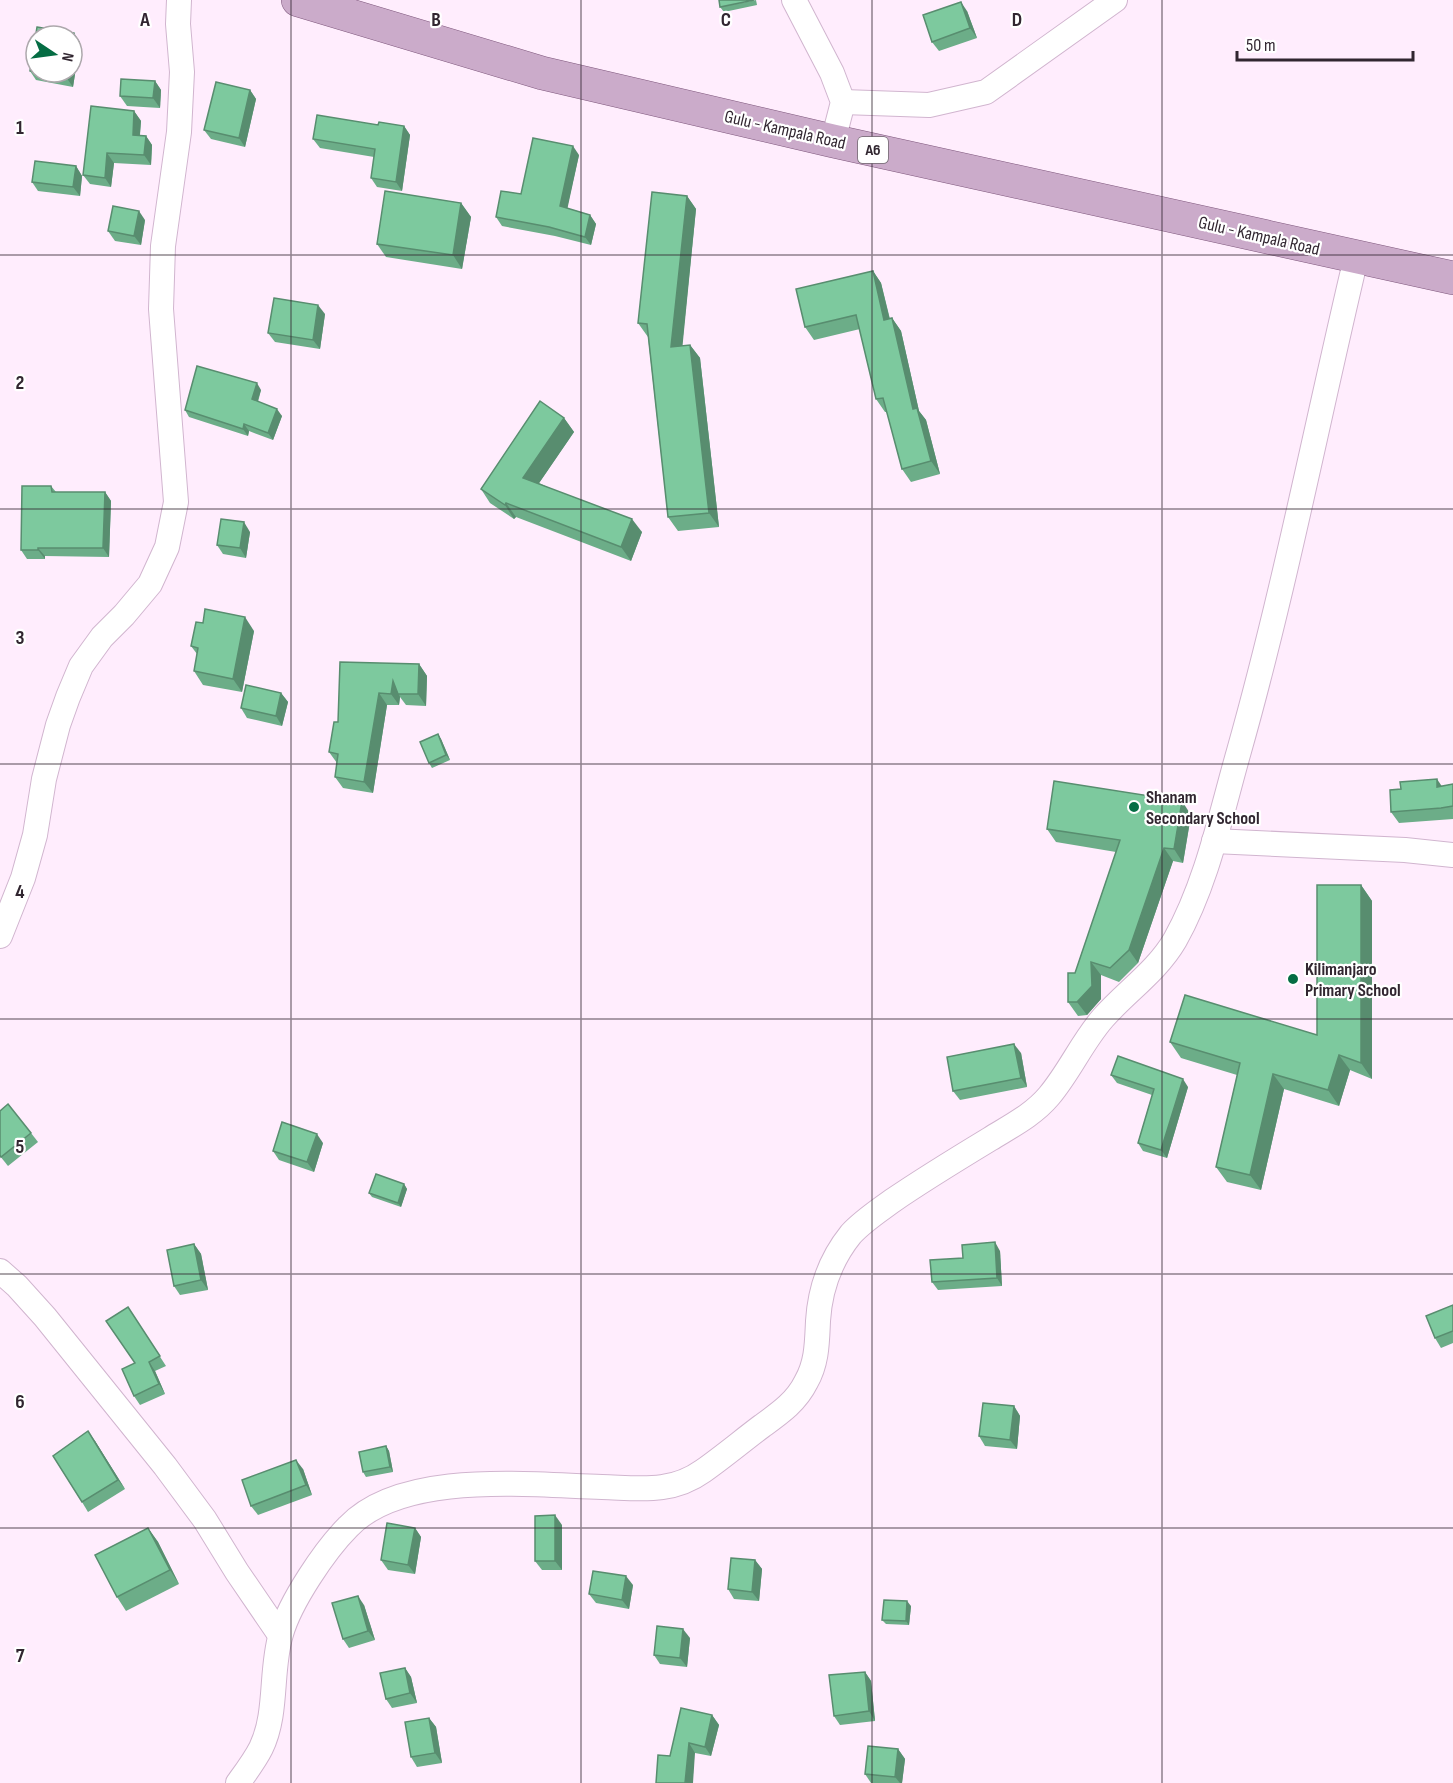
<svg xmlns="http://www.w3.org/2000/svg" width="1453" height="1783" viewBox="0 0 1453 1783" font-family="'Sofia Sans Condensed',sans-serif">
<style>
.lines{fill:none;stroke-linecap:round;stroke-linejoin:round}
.street-casing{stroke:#d1b5cf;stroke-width:26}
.primary-casing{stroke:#7f587d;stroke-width:34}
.street{stroke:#fff;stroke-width:24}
.primary{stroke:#cbabca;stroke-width:33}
.wall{fill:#6cad88}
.shaded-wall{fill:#588d6f}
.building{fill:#7dc99e;stroke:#588d6f;stroke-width:1.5}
.grid{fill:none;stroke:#312630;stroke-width:1.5;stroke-opacity:0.55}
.poi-dot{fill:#056d44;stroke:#fff;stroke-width:2}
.labels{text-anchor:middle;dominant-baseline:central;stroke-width:4.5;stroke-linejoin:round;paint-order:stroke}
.shield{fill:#fff;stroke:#6f676e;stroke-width:1.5}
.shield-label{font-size:16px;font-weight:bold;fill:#312630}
.street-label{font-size:18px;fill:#312630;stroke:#fff}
.poi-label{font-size:18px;font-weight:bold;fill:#312630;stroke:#fff;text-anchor:start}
.grid-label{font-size:20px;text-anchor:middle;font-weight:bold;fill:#312630;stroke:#fff;stroke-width:4.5;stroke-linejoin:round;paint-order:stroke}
</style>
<rect width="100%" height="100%" fill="#ffedfd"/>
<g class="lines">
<g class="street-casing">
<g id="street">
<path d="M 794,0 L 832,73 L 843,102 L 833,141"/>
<path d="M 843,102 L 929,105 L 986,92 L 1115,0"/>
<path d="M 1214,841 L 1405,850 L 1453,855"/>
<path d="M 0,936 L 23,878 L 35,835 L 44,779 L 58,725 L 68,697 L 81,666 L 102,637 L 124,615 L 150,584 L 167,547 L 176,502 L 161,309 L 163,246 L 179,132 L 182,72 L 178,24 L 179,0"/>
<path d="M 0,1271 L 17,1286 L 45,1317 L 165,1466 L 205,1520 L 237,1572 L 280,1635"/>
<path d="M 238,1783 C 246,1772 255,1760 261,1748 C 278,1713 270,1670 281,1634 C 290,1602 325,1550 348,1527 C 402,1470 530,1485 602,1487 C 639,1488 671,1494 703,1471 C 723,1457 742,1441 762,1426 C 780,1413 796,1402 806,1382 C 817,1363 817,1343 818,1321 C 820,1288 830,1260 851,1234 C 863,1221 877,1212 892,1201 C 924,1179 957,1159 990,1139 C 1011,1126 1033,1115 1049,1096 C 1070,1071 1082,1042 1103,1018 C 1127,991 1157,971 1175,940 C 1207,883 1221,814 1239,751 C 1285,588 1317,422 1356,258"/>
</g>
</g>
<g class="primary-casing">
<path id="primary" d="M 298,0 L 542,73 L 833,141 L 1453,278"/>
</g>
<use href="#street" class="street"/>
<use href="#primary" class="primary"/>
</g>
<g class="wall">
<path d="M 756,0 L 757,5 L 724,12 L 720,7 Z"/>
<path d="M 967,11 L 977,38 L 939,51 L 932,42 Z"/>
<path d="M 80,42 L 73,87 L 36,80 L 30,71 Z"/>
<path d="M 155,81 L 161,90 L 160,108 L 127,106 L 120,96 Z"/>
<path d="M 250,90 L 256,99 L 245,147 L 211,139 L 204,130 Z"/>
<path d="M 134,111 L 141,121 L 140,135 L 146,136 L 152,145 L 151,165 L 114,163 L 111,187 L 90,184 L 83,175 Z"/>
<path d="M 378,125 L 404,126 L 410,135 L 402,191 L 377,187 L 371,178 L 374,157 L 320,148 L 313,139 Z"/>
<path d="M 579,155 L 567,208 L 590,215 L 596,224 L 591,245 L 555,236 L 502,226 L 496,217 L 521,194 Z"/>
<path d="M 76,166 L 82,176 L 80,196 L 38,191 L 32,182 Z"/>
<path d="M 687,196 L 696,209 L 682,346 L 690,345 L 700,358 L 719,527 L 678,531 L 668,517 L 648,337 L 638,323 Z"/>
<path d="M 461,203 L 471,217 L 462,269 L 386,257 L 377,244 Z"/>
<path d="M 145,220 L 141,245 L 115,241 L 108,231 Z"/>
<path d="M 873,271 L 881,283 L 890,319 L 892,318 L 901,331 L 919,411 L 926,420 L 940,474 L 911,482 L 902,469 L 887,412 L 885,412 L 876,399 L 860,329 L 814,340 L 805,327 Z"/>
<path d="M 325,314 L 320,349 L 275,342 L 268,333 Z"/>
<path d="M 261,390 L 258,402 L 282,416 L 273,440 L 249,431 L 248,436 L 189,417 L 185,410 Z"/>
<path d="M 564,418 L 574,432 L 539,483 L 642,532 L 631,561 L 516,517 L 514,519 L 490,503 L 481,489 Z"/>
<path d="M 51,486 L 56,492 L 105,492 L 111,501 L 109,557 L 45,556 L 45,559 L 27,559 L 21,550 Z"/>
<path d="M 250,532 L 246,558 L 223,554 L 217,545 Z"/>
<path d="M 254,631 L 242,692 L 203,685 L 194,671 L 197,654 L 191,646 Z"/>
<path d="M 419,664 L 427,676 L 426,706 L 406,705 L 400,697 L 399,705 L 387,705 L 373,793 L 343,788 L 335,777 L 337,763 L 329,752 L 338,722 Z"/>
<path d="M 281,693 L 288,702 L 282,726 L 247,718 L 241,708 Z"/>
<path d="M 438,734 L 441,739 L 450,760 L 432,768 L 429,763 Z"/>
<path d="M 1453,784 L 1453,819 L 1399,823 L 1391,812 L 1401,789 L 1442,786 Z"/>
<path d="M 1191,815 L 1183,863 L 1173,861 L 1138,963 L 1119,982 L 1101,975 L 1101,999 L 1087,1015 L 1078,1016 L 1068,1002 L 1075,973 L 1116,852 L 1056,842 L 1047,829 Z"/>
<path d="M 1361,885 L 1372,901 L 1372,1079 L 1350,1070 L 1339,1106 L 1284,1089 L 1261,1190 L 1227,1182 L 1216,1167 L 1237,1075 L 1181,1058 L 1170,1042 L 1317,1035 Z"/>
<path d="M 1021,1053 L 1027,1087 L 960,1100 L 953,1091 Z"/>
<path d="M 1111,1075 L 1188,1087 L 1167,1158 L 1143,1151 L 1138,1143 L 1152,1095 L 1117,1083 Z"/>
<path d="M 0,1111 L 31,1133 L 38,1142 L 8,1166 L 0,1156 Z"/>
<path d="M 323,1143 L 314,1172 L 279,1160 L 273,1151 Z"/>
<path d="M 404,1184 L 407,1189 L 401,1207 L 372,1197 L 369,1193 Z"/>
<path d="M 194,1244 L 201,1254 L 208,1290 L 180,1295 L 174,1286 Z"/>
<path d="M 1000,1251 L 1002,1286 L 938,1290 L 932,1282 L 963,1258 Z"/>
<path d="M 1453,1305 L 1453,1343 L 1441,1348 L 1435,1338 Z"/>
<path d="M 128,1307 L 166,1366 L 155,1371 L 165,1394 L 140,1405 L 134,1396 L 135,1363 Z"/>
<path d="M 1014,1406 L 1020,1416 L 1017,1449 L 985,1446 L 979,1436 Z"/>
<path d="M 95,1441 L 125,1489 L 88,1512 L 82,1502 Z"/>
<path d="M 386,1446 L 389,1451 L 393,1472 L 366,1477 L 363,1472 Z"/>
<path d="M 303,1469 L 312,1495 L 258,1515 L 251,1506 Z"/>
<path d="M 562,1525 L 562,1570 L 542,1570 L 535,1561 Z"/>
<path d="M 148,1528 L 158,1542 L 179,1584 L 126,1611 L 117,1597 Z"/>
<path d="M 415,1528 L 421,1537 L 415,1574 L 388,1570 L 381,1560 Z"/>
<path d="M 755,1560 L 762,1569 L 759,1601 L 734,1599 L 728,1589 Z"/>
<path d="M 633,1585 L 629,1609 L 596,1603 L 589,1594 Z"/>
<path d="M 364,1605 L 375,1640 L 349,1648 L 343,1639 Z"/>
<path d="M 911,1606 L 909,1625 L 886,1624 L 882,1620 Z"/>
<path d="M 690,1638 L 687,1667 L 660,1664 L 654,1655 Z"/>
<path d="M 405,1668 L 411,1677 L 417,1703 L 392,1708 L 386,1699 Z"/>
<path d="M 865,1672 L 871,1681 L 875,1721 L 840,1725 L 834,1716 Z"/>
<path d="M 712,1715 L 719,1725 L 711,1756 L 695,1753 L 670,1756 Z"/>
<path d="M 429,1718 L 436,1727 L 442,1763 L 417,1767 L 411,1757 Z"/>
<path d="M 898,1749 L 905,1759 L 902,1783 L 871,1783 L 865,1774 Z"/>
</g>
<g class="shaded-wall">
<path d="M 961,2 L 967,11 L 977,38 L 970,28 Z"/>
<path d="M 74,33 L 80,42 L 73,87 L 66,77 L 67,72 L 72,72 L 72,43 Z"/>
<path d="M 155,81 L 161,90 L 160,108 L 153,98 Z"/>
<path d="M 250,90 L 256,99 L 245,147 L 239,138 Z"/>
<path d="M 134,111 L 141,121 L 139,144 L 133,135 Z"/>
<path d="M 404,126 L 410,135 L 402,191 L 396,182 Z"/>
<path d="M 146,136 L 152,145 L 151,165 L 144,155 Z"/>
<path d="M 573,146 L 579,155 L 566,215 L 560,206 Z"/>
<path d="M 107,153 L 114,163 L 111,187 L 105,178 Z"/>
<path d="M 76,166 L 82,176 L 80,196 L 73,187 Z"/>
<path d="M 687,196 L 696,209 L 681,361 L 671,347 Z"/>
<path d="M 461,203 L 471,217 L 462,269 L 453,255 Z"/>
<path d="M 139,211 L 145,220 L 141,245 L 134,236 Z"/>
<path d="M 590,215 L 596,224 L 591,245 L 585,237 Z"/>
<path d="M 873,271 L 881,283 L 893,333 L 884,320 Z"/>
<path d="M 318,305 L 325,314 L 320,349 L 313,340 Z"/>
<path d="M 892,318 L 901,331 L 919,411 L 926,420 L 940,474 L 931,461 L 913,409 Z"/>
<path d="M 690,345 L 700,358 L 719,527 L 709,513 Z"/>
<path d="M 257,383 L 261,390 L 256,406 L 252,399 Z"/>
<path d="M 277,409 L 282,416 L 273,440 L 268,433 Z"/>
<path d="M 564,418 L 574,432 L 533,492 L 523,478 Z"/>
<path d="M 244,424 L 249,431 L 248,436 L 243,429 Z"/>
<path d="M 105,492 L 111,501 L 109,557 L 103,548 Z"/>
<path d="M 506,503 L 516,517 L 514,519 L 505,505 Z"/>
<path d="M 632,519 L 642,532 L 631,561 L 621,547 Z"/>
<path d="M 244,522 L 250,532 L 246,558 L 240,548 Z"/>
<path d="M 38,548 L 45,556 L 45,559 L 38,550 Z"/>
<path d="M 245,617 L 254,631 L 242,692 L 233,679 Z"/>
<path d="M 419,664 L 427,676 L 426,706 L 418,694 Z"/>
<path d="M 393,681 L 400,697 L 399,705 L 391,694 Z"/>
<path d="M 281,693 L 288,702 L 282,726 L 276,716 Z"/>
<path d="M 379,693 L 387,705 L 373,793 L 364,782 Z"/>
<path d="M 438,734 L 441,739 L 450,760 L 446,755 Z"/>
<path d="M 1437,779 L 1445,791 L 1437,787 Z"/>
<path d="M 1182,801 L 1191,815 L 1183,863 L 1174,849 Z"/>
<path d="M 1164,848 L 1173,861 L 1138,963 L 1129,950 Z"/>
<path d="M 1361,885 L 1372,901 L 1372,1079 L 1361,1063 Z"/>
<path d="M 1091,962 L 1101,975 L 1101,999 L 1087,1015 L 1077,1002 Z"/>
<path d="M 1014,1044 L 1021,1053 L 1027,1087 L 1021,1078 Z"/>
<path d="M 1339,1055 L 1350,1070 L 1339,1106 L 1328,1090 Z"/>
<path d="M 1273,1074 L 1284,1089 L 1261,1190 L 1250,1175 Z"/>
<path d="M 1183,1079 L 1188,1087 L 1167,1158 L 1161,1150 Z"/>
<path d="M 317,1134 L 323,1143 L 314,1172 L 307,1162 Z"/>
<path d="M 404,1184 L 407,1189 L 401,1207 L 398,1203 Z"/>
<path d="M 995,1242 L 1000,1251 L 1002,1286 L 997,1278 Z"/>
<path d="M 194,1244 L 201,1254 L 208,1290 L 201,1280 Z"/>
<path d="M 149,1362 L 155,1371 L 165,1394 L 159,1384 Z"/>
<path d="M 1014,1406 L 1020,1416 L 1017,1449 L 1010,1440 Z"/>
<path d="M 88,1431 L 95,1441 L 125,1489 L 118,1480 Z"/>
<path d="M 386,1446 L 389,1451 L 393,1472 L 390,1467 Z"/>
<path d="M 296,1460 L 303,1469 L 312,1495 L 306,1485 Z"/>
<path d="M 555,1515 L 562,1525 L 562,1570 L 555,1561 Z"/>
<path d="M 148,1528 L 158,1542 L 179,1584 L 170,1570 Z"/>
<path d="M 415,1528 L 421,1537 L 415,1574 L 408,1565 Z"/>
<path d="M 755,1560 L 762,1569 L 759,1601 L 752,1592 Z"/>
<path d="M 626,1576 L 633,1585 L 629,1609 L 622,1600 Z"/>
<path d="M 358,1596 L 364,1605 L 375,1640 L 368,1631 Z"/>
<path d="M 907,1601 L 911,1606 L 909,1625 L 906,1621 Z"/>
<path d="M 683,1629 L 690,1638 L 687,1667 L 680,1658 Z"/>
<path d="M 405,1668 L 411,1677 L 417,1703 L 410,1693 Z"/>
<path d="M 865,1672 L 871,1681 L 875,1721 L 869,1711 Z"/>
<path d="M 712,1715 L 719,1725 L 711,1756 L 705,1747 Z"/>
<path d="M 429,1718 L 436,1727 L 442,1763 L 435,1753 Z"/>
<path d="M 689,1743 L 695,1753 L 693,1783 L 685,1783 Z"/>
<path d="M 898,1749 L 905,1759 L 902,1783 L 900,1783 L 895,1777 Z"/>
</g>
<g class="building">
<path d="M 719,0 L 754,0 L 720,7 Z"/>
<path d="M 961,2 L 970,28 L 932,42 L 923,15 Z"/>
<path d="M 37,27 L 74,33 L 72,43 L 72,36 L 36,36 L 36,72 L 67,72 L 66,77 L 30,71 Z"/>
<path d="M 121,79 L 155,81 L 153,98 L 120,96 Z"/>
<path d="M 216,82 L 250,90 L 239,138 L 204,130 Z"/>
<path d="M 91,106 L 134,111 L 133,135 L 146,136 L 144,155 L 107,153 L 105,178 L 83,175 Z"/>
<path d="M 317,115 L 378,125 L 379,122 L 404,126 L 396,182 L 371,178 L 375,149 L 313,139 Z"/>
<path d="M 533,138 L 573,146 L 560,206 L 590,215 L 585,237 L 549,227 L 496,217 L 501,191 L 521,194 Z"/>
<path d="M 35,161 L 76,166 L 73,187 L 32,182 Z"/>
<path d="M 385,191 L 461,203 L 453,255 L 377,244 Z"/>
<path d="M 652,192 L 687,196 L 671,347 L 690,345 L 709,513 L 668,517 L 647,324 L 638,323 Z"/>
<path d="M 113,206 L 139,211 L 134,236 L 108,231 Z"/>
<path d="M 873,271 L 884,320 L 892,318 L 913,409 L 917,408 L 931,461 L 902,469 L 883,398 L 876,399 L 856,315 L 805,327 L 796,289 Z"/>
<path d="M 274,298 L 318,305 L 313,340 L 268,333 Z"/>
<path d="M 197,366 L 257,383 L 252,399 L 277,409 L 268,433 L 244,424 L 243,429 L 185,410 Z"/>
<path d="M 540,401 L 564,418 L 523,478 L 632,519 L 621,547 L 506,503 L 505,505 L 481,489 Z"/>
<path d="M 22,486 L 51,486 L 52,492 L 105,492 L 103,548 L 38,548 L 38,550 L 21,550 Z"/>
<path d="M 221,519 L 244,522 L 240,548 L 217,545 Z"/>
<path d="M 205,609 L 245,617 L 233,679 L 194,671 L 198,648 L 191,646 L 196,622 L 203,623 Z"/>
<path d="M 340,662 L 419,664 L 418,694 L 398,694 L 393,681 L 391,694 L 379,693 L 364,782 L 335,777 L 338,754 L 329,752 L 334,722 L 338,722 Z"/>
<path d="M 246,685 L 281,693 L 276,716 L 241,708 Z"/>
<path d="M 438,734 L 446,755 L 429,763 L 420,742 Z"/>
<path d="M 1437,779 L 1437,787 L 1453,784 L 1453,806 L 1441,808 L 1391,812 L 1390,790 L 1401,789 L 1400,782 Z"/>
<path d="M 1054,781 L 1182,801 L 1174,849 L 1164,848 L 1129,950 L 1110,968 L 1091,962 L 1092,986 L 1077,1002 L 1068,1002 L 1068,973 L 1075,973 L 1120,840 L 1047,829 Z"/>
<path d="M 1317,885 L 1361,885 L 1361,1063 L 1339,1055 L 1328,1090 L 1273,1074 L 1250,1175 L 1216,1167 L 1240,1063 L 1170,1042 L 1185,995 L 1317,1035 Z"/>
<path d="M 1014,1044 L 1021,1078 L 953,1091 L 947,1057 Z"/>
<path d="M 1118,1056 L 1183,1079 L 1161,1150 L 1138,1143 L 1154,1089 L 1111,1075 Z"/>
<path d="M 8,1104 L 31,1133 L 1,1157 L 0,1155 L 0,1111 Z"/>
<path d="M 282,1122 L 317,1134 L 307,1162 L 273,1151 Z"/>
<path d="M 376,1174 L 404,1184 L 398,1203 L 369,1193 Z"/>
<path d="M 995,1242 L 997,1278 L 932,1282 L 930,1260 L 963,1258 L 962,1245 Z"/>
<path d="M 194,1244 L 201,1280 L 174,1286 L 167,1250 Z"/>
<path d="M 1453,1305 L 1453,1331 L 1435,1338 L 1426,1316 Z"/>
<path d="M 128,1307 L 160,1356 L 149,1362 L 159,1384 L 134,1396 L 122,1369 L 135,1363 L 106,1321 Z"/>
<path d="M 983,1403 L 1014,1406 L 1010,1440 L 979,1436 Z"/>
<path d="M 88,1431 L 118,1480 L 82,1502 L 53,1456 Z"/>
<path d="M 386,1446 L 390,1467 L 363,1472 L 359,1452 Z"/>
<path d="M 296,1460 L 306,1485 L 251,1506 L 242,1480 Z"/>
<path d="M 555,1515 L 555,1561 L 535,1561 L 535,1516 Z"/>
<path d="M 387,1523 L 415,1528 L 408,1565 L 381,1560 Z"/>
<path d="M 148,1528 L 170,1570 L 117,1597 L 95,1555 Z"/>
<path d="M 731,1558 L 755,1560 L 752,1592 L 728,1589 Z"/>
<path d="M 593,1571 L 626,1576 L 622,1600 L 589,1594 Z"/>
<path d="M 358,1596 L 368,1631 L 343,1639 L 332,1603 Z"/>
<path d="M 884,1600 L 907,1601 L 906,1621 L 882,1620 Z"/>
<path d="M 657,1626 L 683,1629 L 680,1658 L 654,1655 Z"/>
<path d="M 405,1668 L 410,1693 L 386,1699 L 380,1673 Z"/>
<path d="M 865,1672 L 869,1711 L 834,1716 L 829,1675 Z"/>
<path d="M 681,1708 L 712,1715 L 705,1747 L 689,1743 L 685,1783 L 656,1783 L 658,1755 L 670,1756 Z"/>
<path d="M 429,1718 L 435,1753 L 411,1757 L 405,1722 Z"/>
<path d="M 868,1746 L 898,1749 L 895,1777 L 865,1774 Z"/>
</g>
<path class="grid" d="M 291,0 L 291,1783M 581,0 L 581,1783M 872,0 L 872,1783M 1162,0 L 1162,1783M 0,255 L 1453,255M 0,509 L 1453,509M 0,764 L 1453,764M 0,1019 L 1453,1019M 0,1274 L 1453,1274M 0,1528 L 1453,1528"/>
<g class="poi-dot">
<circle cx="1134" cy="807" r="6"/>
<circle cx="1293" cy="979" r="6"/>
</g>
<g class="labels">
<rect class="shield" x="858" y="137" width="30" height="26" rx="4.5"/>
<g class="shield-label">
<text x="873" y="150">A6</text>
</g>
<g class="street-label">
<text transform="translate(785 130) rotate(13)">Gulu - Kampala Road</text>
<text transform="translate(1259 236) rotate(13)">Gulu - Kampala Road</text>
</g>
<g class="poi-label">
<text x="1146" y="797">Shanam<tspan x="1146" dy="21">Secondary School</tspan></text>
<text x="1305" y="969">Kilimanjaro<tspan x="1305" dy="21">Primary School</tspan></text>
</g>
</g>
<g class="grid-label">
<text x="145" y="26">A</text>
<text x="436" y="26">B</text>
<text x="726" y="26">C</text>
<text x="1017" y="26">D</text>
<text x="20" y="134">1</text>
<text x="20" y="389">2</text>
<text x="20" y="644">3</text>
<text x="20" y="898">4</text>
<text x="20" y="1153">5</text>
<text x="20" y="1408">6</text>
<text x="20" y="1662">7</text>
</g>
<g transform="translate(54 54) rotate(103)"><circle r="28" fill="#ffffff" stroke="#ada8ac" stroke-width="1.5"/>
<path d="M0-4.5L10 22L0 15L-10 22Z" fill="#056d44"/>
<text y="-9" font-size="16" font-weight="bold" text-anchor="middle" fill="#312630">N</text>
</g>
<path d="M1237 51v9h176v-9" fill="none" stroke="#312630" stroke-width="3"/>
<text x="1246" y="51" font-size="18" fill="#312630" stroke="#ffffff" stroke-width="4.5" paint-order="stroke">50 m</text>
</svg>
